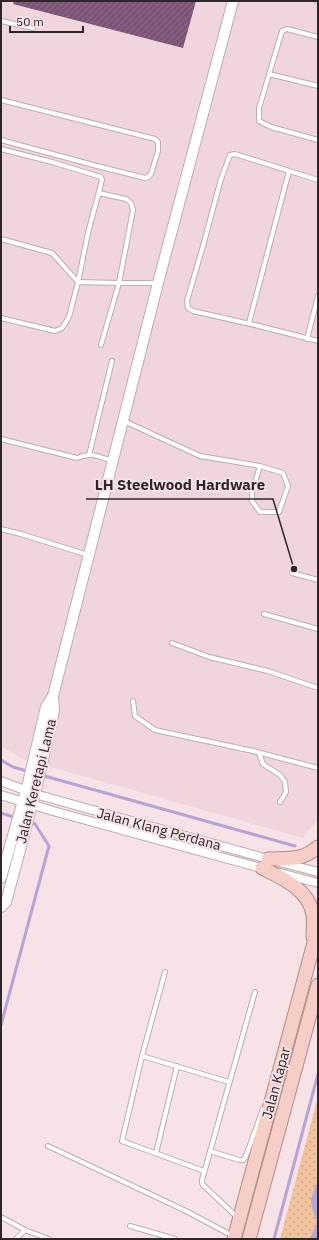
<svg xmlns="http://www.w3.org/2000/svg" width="319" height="1240" viewBox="0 0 319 1240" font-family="'IBM Plex Sans',sans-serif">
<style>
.built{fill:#f1d5dc}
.park{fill:url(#park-dots)}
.water{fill:#b7a4d5}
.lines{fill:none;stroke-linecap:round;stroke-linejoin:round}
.stream{stroke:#b7a4d5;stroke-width:3}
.building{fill:url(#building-hatch)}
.service-casing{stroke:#beacb0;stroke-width:6}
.minor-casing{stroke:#beacb0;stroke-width:10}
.tertiary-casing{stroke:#beacb0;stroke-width:12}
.trunk-casing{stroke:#af8c87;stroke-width:15}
.service{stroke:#fff;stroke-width:4}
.minor{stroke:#fff;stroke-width:8}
.tertiary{stroke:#fff;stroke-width:10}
.trunk{stroke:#f6cec7;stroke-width:13}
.labels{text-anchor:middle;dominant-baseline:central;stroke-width:4;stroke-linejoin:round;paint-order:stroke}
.street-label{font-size:14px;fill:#2e2729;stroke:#f6e2e7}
.leader{fill:none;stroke:#2e2729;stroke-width:1.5}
.callout-dot{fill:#2e2729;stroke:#f6e2e7;stroke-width:1.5}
.callout-label{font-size:15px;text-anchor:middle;font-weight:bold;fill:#2e2729;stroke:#f6e2e7;stroke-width:4;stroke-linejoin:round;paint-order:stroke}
</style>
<defs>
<pattern id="park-dots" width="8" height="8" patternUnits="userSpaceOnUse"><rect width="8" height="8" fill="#f1c29e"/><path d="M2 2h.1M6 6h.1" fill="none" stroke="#cfa788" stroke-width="1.8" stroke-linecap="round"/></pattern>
<pattern id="building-hatch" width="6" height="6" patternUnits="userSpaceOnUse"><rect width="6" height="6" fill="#7c5476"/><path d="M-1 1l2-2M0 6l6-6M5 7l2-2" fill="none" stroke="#8d6e88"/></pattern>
</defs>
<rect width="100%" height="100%" fill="#f6e2e7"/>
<path class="built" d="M 1,1 L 318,1 L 318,819 L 303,838 L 22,759 L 1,746 Z"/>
<path class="park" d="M 318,1097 L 318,1239 L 280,1239 Z"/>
<path class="water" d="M 318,1180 L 318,1239 L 310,1239 L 317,1222 L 312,1208 L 311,1199 Z"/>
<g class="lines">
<g class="stream">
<path d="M 1,760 L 13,767 L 30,772"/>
<path d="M 41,775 L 295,846"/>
<path d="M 1,813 L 17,818"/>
<path d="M 1,1025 L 49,846 L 35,824 L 30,822"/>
<path d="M 274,1239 L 318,1074"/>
</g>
</g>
<path class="building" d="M 14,1 L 196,1 L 183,48 L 13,4 Z"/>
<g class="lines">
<g class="service-casing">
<g id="service">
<path d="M 317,1 L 318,1"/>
<path d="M 1,21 L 33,28"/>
<path d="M 318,37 L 287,29 L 282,31 L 259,108 L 259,121 L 271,127 L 318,140"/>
<path d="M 269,74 L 318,86"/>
<path d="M 1,100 L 155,139 L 158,142 L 158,151 L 151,174 L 148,177 L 145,178 L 97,166 L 1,140"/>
<path d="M 1,149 L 52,162 L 101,177 L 102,180 L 88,233 L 78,282 L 52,253 L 1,239"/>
<path d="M 318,180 L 235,154 L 230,155 L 221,179 L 203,246 L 187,301 L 188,308 L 193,311 L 259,326 L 318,341"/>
<path d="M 99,193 L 126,199 L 131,203 L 133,210 L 119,283 L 101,345"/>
<path d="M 1,318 L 55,331 L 62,328 L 69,317 L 78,282 L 119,283 L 158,283"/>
<path d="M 249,323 L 289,171"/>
<path d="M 307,339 L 318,296"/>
<path d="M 124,421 L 200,456 L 260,466 L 283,473 L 288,486 L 279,512 L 260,512 L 252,501 L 252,492 L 260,466"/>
<path d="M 1,439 L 77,458 C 91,452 98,456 112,461"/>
<path d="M 89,455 L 112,361"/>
<path d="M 1,529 L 21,534 L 88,555"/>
<path d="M 292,573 L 318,580"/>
<path d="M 264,614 L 318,629"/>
<path d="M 172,643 L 209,657 L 268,671 L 318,688"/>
<path d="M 133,701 L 135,716 L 155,730 L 253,751 L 318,768"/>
<path d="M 259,753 L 263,764 L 280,775 L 285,782 L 286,792 L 280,802"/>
<path d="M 142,1056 L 165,972"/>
<path d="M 48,1146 L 186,1211 L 233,1236"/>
<path d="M 210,1151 L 239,1160 L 243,1160 L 246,1156 L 263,1109"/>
<path d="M 156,1153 L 177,1066"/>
<path d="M 204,1171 L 122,1141 L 142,1056 L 229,1082"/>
<path d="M 1,1217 L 25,1230 L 49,1239"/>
<path d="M 237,1217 L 203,1185 L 202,1183 L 202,1180 L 255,992"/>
<path d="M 130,1226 L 175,1239"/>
<path d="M 16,1239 L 25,1230"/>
</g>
</g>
<g class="minor-casing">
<g id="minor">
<path d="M 1,781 L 35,794 L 268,859 L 318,872"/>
<path d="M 1,795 L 53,811 L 265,869"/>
<path d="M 280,873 L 318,883"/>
</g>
</g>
<g class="tertiary-casing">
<g id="tertiary">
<path d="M 1,878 L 28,783 L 46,707 L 53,696 L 158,283 L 233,1"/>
<path d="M 1,907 L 6,902 L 35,794 L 54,711 L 53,696"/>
</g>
</g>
<g class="trunk-casing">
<g id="trunk">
<path d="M 268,859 C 288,858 302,861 318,847"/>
<path d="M 262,868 C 282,878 309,889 313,915 C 314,922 313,930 313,937"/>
<path d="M 234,1239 L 318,928"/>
<path d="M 249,1239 L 318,985"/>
</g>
</g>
<use href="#service" class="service"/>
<use href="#minor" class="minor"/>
<use href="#tertiary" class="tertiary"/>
<use href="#trunk" class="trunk"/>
</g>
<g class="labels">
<g class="street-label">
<text transform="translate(36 781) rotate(-76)">Jalan Keretapi Lama</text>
<text transform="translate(159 829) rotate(15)">Jalan Klang Perdana</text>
<text transform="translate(276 1083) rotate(-75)">Jalan Kapar</text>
</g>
</g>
<path class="leader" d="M294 569L273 499H86"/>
<circle class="callout-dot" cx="294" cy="569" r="4"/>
<g class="callout-label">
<text x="180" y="490">LH Steelwood Hardware</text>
</g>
<rect width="319" height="1240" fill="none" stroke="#2e2729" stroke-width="4"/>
<path d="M10 26v6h73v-6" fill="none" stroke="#2e2729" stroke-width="2"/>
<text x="16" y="26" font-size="12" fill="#2e2729" stroke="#f6e2e7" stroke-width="3" paint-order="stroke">50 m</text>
</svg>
